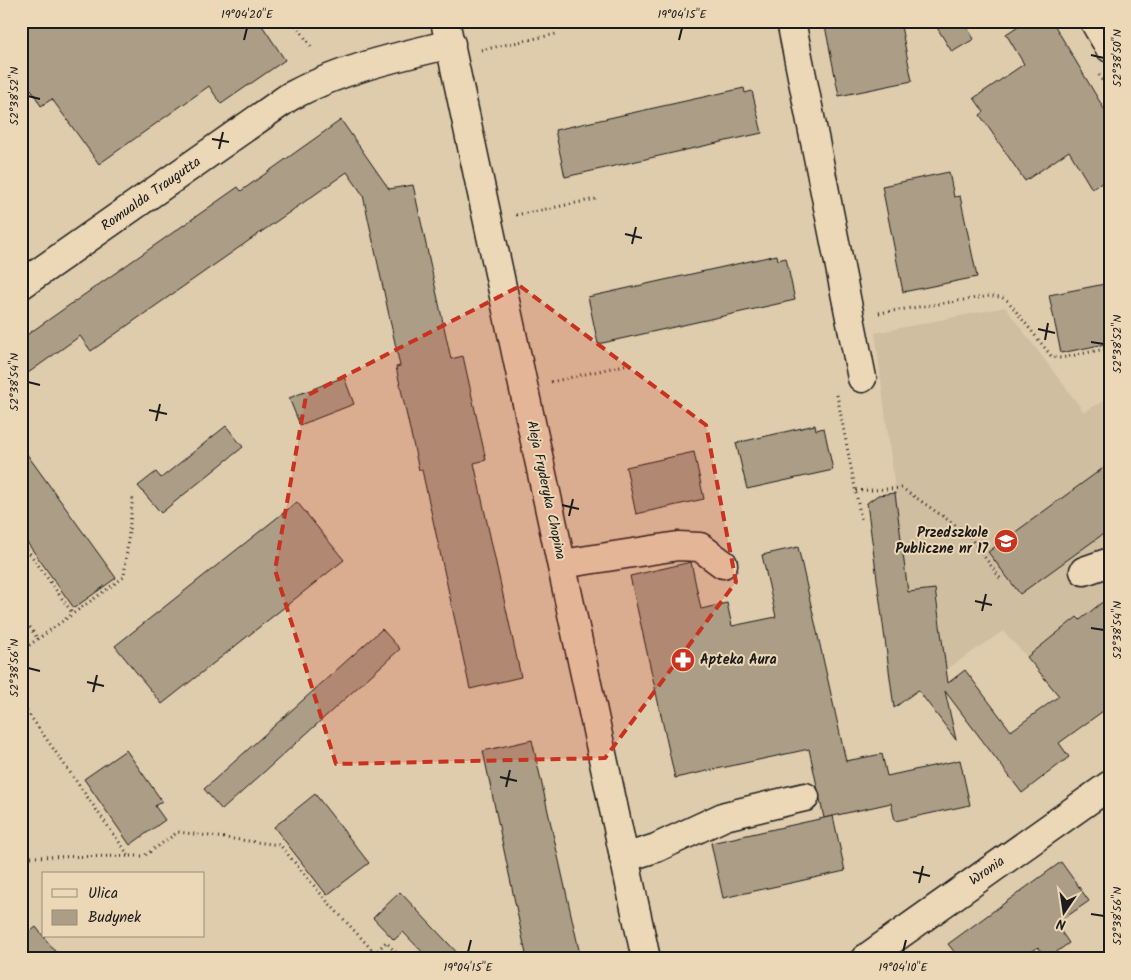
<svg xmlns="http://www.w3.org/2000/svg" width="1131" height="980" viewBox="0 0 1131 980" font-family="Kalam,sans-serif">
<style>
.built{fill:#d0bea1}
.building{fill:#ac9e86;stroke:#1c1c1c}
.lines{fill:none;stroke-linecap:round;stroke-linejoin:round}
.minor-casing{stroke:#1c1c1c;stroke-width:31}
.major-casing{stroke:#1c1c1c;stroke-width:31}
.path{stroke:#1c1c1c;stroke-width:3;stroke-dasharray:1 4;stroke-linecap:butt}
.minor{stroke:#ecd7b6;stroke-width:28}
.major{stroke:#ecd7b6;stroke-width:28}
.marked{fill:#c8321e;fill-opacity:0.2;stroke:#c8321e;stroke-width:4;stroke-dasharray:10 6;stroke-linejoin:round}
.ticks{fill:none;stroke:#1c1c1c;stroke-width:2}
.labels{text-anchor:middle;dominant-baseline:central;stroke-width:4;stroke-linejoin:round;paint-order:stroke}
.street-label{font-size:14px;fill:#1c1c1c;stroke:#ecd7b6}
.poi-label{font-size:14px;font-weight:bold;fill:#1c1c1c;stroke:#ecd7b6;text-anchor:end}
.neatline{fill:none;stroke:#1c1c1c;stroke-width:2}
.ticks-label{font-size:12px;text-anchor:middle;fill:#1c1c1c}
</style>
<rect width="100%" height="100%" fill="#dfccad"/>
<filter id="ink" filterUnits="userSpaceOnUse"><feTurbulence type="fractalNoise" baseFrequency=".02" numOctaves="2"/><feDisplacementMap in="SourceGraphic" scale="10" xChannelSelector="R" yChannelSelector="G"/><feConvolveMatrix kernelMatrix="1 2 1 2 8 2 1 2 1" color-interpolation-filters="sRGB"/></filter>
<g filter="url(#ink)">
<path class="built" d="M 1005,307 L 1084,412 L 1110,397 L 1110,596 L 1080,620 L 1077,617 L 1027,657 L 1003,631 L 921,687 L 945,659 L 936,589 L 908,592 L 875,333 Z"/>
<g class="building">
<path d="M 21,21 L 259,21 L 285,60 L 221,104 L 209,86 L 99,164 L 52,99 L 41,106 L 31,89 L 21,95 Z"/>
<path d="M 824,21 L 900,21 L 912,81 L 839,96 Z"/>
<path d="M 933,21 L 963,21 L 974,39 L 952,52 Z"/>
<path d="M 1026,21 L 1052,21 L 1110,119 L 1110,178 L 1092,189 L 1069,151 L 1025,181 L 980,115 L 984,112 L 974,98 L 1024,64 L 1006,34 Z"/>
<path d="M 744,88 L 745,93 L 752,91 L 762,133 L 565,177 L 555,130 Z"/>
<path d="M 341,120 L 389,189 L 413,185 L 451,359 L 463,356 L 486,460 L 474,463 L 521,677 L 470,689 L 422,470 L 419,470 L 396,367 L 400,366 L 363,195 L 347,172 L 91,351 L 80,336 L 21,378 L 21,339 L 238,187 L 241,191 Z"/>
<path d="M 949,172 L 954,197 L 960,196 L 977,277 L 903,292 L 882,186 Z"/>
<path d="M 777,255 L 778,260 L 786,258 L 795,300 L 598,344 L 588,297 Z"/>
<path d="M 1110,283 L 1110,343 L 1061,353 L 1049,295 Z"/>
<path d="M 344,377 L 354,404 L 300,425 L 289,398 Z"/>
<path d="M 815,425 L 816,430 L 824,428 L 833,470 L 747,489 L 736,443 Z"/>
<path d="M 226,426 L 243,447 L 161,513 L 138,486 L 156,472 L 161,478 Z"/>
<path d="M 21,446 L 116,578 L 74,608 L 21,534 Z"/>
<path d="M 694,452 L 704,499 L 636,514 L 626,467 Z"/>
<path d="M 1110,463 L 1110,529 L 1020,594 L 988,552 Z"/>
<path d="M 895,493 L 908,592 L 935,589 L 948,683 L 965,670 L 1011,731 L 1059,696 L 1027,657 L 1077,617 L 1080,620 L 1110,596 L 1110,706 L 1059,743 L 1069,757 L 1022,793 L 945,691 L 956,740 L 918,690 L 894,708 L 867,503 L 878,495 Z"/>
<path d="M 297,502 L 344,560 L 162,704 L 115,646 Z"/>
<path d="M 798,547 L 846,761 L 882,754 L 887,776 L 960,760 L 970,805 L 895,821 L 891,803 L 824,818 L 809,749 L 675,778 L 630,576 L 691,562 L 701,609 L 727,603 L 732,626 L 776,617 L 762,555 Z"/>
<path d="M 382,629 L 400,649 L 222,810 L 204,789 Z"/>
<path d="M 532,740 L 581,959 L 527,959 L 483,751 Z"/>
<path d="M 126,750 L 162,801 L 155,806 L 165,820 L 130,845 L 84,779 Z"/>
<path d="M 315,794 L 369,863 L 327,895 L 274,827 Z"/>
<path d="M 833,816 L 845,871 L 723,898 L 711,843 Z"/>
<path d="M 1061,862 L 1089,901 L 1056,924 L 1069,943 L 1047,959 L 1038,947 L 1022,959 L 960,959 L 948,944 Z"/>
<path d="M 400,892 L 463,959 L 429,959 L 403,932 L 394,940 L 373,918 Z"/>
<path d="M 36,927 L 61,959 L 21,959 L 21,939 Z"/>
</g>
<g class="lines">
<g class="minor-casing">
<g id="minor">
<path d="M 445,21 L 646,959"/>
<path d="M 791,21 L 862,378"/>
<path d="M 21,285 L 289,97 C 339,70 395,57 451,44"/>
<path d="M 562,564 L 678,546 L 700,547 L 723,564"/>
<path d="M 1084,571 L 1110,562"/>
<path d="M 624,858 L 656,848 L 725,816 L 805,797"/>
<path d="M 865,959 L 1110,785"/>
</g>
</g>
<g class="major-casing">
<path id="major" d="M 1094,21 L 1110,48"/>
</g>
<g class="path">
<path d="M 293,21 L 313,49"/>
<path d="M 481,50 L 556,34"/>
<path d="M 1099,75 L 1110,94"/>
<path d="M 516,215 L 596,199"/>
<path d="M 879,313 L 990,296 L 1001,297 L 1008,301 L 1052,357 L 1061,358 L 1110,348"/>
<path d="M 551,382 L 633,363"/>
<path d="M 837,395 L 861,519"/>
<path d="M 856,491 L 902,488 L 967,533 L 1000,578"/>
<path d="M 21,541 L 73,614"/>
<path d="M 21,615 L 38,639"/>
<path d="M 21,651 L 124,577 L 133,496"/>
<path d="M 21,703 L 129,856"/>
<path d="M 21,857 L 144,856 L 178,832 L 280,845 L 325,899 L 375,953 L 386,942 L 402,959"/>
</g>
<use href="#minor" class="minor"/>
<use href="#major" class="major"/>
</g>
</g>
<path class="marked" d="M 520,286 L 706,425 L 736,582 L 605,758 L 336,764 L 275,570 L 306,396 Z"/>
<path class="ticks" d="M 244,40 L 247,28M 679,40 L 682,28M 1091,55 L 1104,58M 28,96 L 40,99M 212,139 L 229,142M 219,149 L 223,132M 625,234 L 642,238M 632,244 L 636,227M 1038,329 L 1055,333M 1045,340 L 1048,323M 1091,342 L 1104,344M 28,382 L 40,385M 149,410 L 167,414M 156,421 L 160,404M 562,505 L 579,509M 569,516 L 573,499M 975,601 L 992,605M 982,611 L 986,594M 1091,628 L 1104,630M 28,668 L 40,671M 87,682 L 104,686M 93,692 L 97,675M 500,777 L 517,781M 506,787 L 510,770M 913,872 L 930,876M 919,883 L 923,866M 1091,914 L 1104,916M 468,952 L 471,940M 903,952 L 906,940"/>
<defs>
<g id="school-disc" transform="scale(1.25)"><circle r="9.5" fill="#c8321e" stroke="#ecd7b6"/><path d="M0-5L7-2L0 1L-7-2ZM-4 1L0 2.5L4 1V4Q0 6-4 4Z" fill="#fff"/></g>
<g id="pharmacy-disc" transform="scale(1.25)"><circle r="9.5" fill="#c8321e" stroke="#ecd7b6"/><path d="M-2-6h4v4h4v4h-4v4h-4v-4h-4v-4h4Z" fill="#fff"/></g>
</defs>
<g fill-rule="evenodd">
<use href="#school-disc" x="1006" y="541"/>
<use href="#pharmacy-disc" x="683" y="660"/>
</g>
<g class="labels">
<g class="street-label">
<text transform="translate(151 194) rotate(-35)">Romualda Traugutta</text>
<text transform="translate(546 490) rotate(78)">Aleja Fryderyka Chopina</text>
<text transform="translate(987 871) rotate(-35)">Wronia</text>
</g>
<g class="poi-label">
<text x="988" y="533">Przedszkole<tspan x="988" dy="16">Publiczne nr 17</tspan></text>
<text x="700" y="660" text-anchor="start">Apteka Aura</text>
</g>
</g>
<rect width="1131" height="980" fill="none" stroke="#ecd7b6" stroke-width="55"/>
<rect x="42" y="872" width="162" height="65" fill="#ecd7b6" stroke="#998c78"/>
<rect x="52" y="889" width="25" height="8" fill="#ecd7b6" stroke="#998c78"/>
<text x="88" y="898" font-size="15" fill="#1c1c1c">Ulica</text>
<rect x="52" y="910" width="25" height="15" fill="#ac9e86" stroke="#998c78"/>
<text x="88" y="922" font-size="15" fill="#1c1c1c">Budynek</text>
<g transform="translate(1064 912) rotate(193)" stroke="#ecd7b6" stroke-width="4" paint-order="stroke">
<path d="M0-4L9 19L0 12L-9 19Z" fill="#1c1c1c"/>
<text y="-8" font-size="14" font-weight="bold" text-anchor="middle" fill="#1c1c1c">N</text>
</g>
<rect x="28" y="28" width="1076" height="924" class="neatline"/>
<g class="ticks-label">
<text x="247" y="18">19°04'20"E</text>
<text x="682" y="18">19°04'15"E</text>
<text transform="translate(1117 58) rotate(-90)" y="4">52°38'50"N</text>
<text transform="translate(14 96) rotate(-90)" y="4">52°38'52"N</text>
<text transform="translate(1117 344) rotate(-90)" y="4">52°38'52"N</text>
<text transform="translate(14 382) rotate(-90)" y="4">52°38'54"N</text>
<text transform="translate(1117 630) rotate(-90)" y="4">52°38'54"N</text>
<text transform="translate(14 668) rotate(-90)" y="4">52°38'56"N</text>
<text transform="translate(1117 916) rotate(-90)" y="4">52°38'56"N</text>
<text x="468" y="971">19°04'15"E</text>
<text x="903" y="971">19°04'10"E</text>
</g>
</svg>
